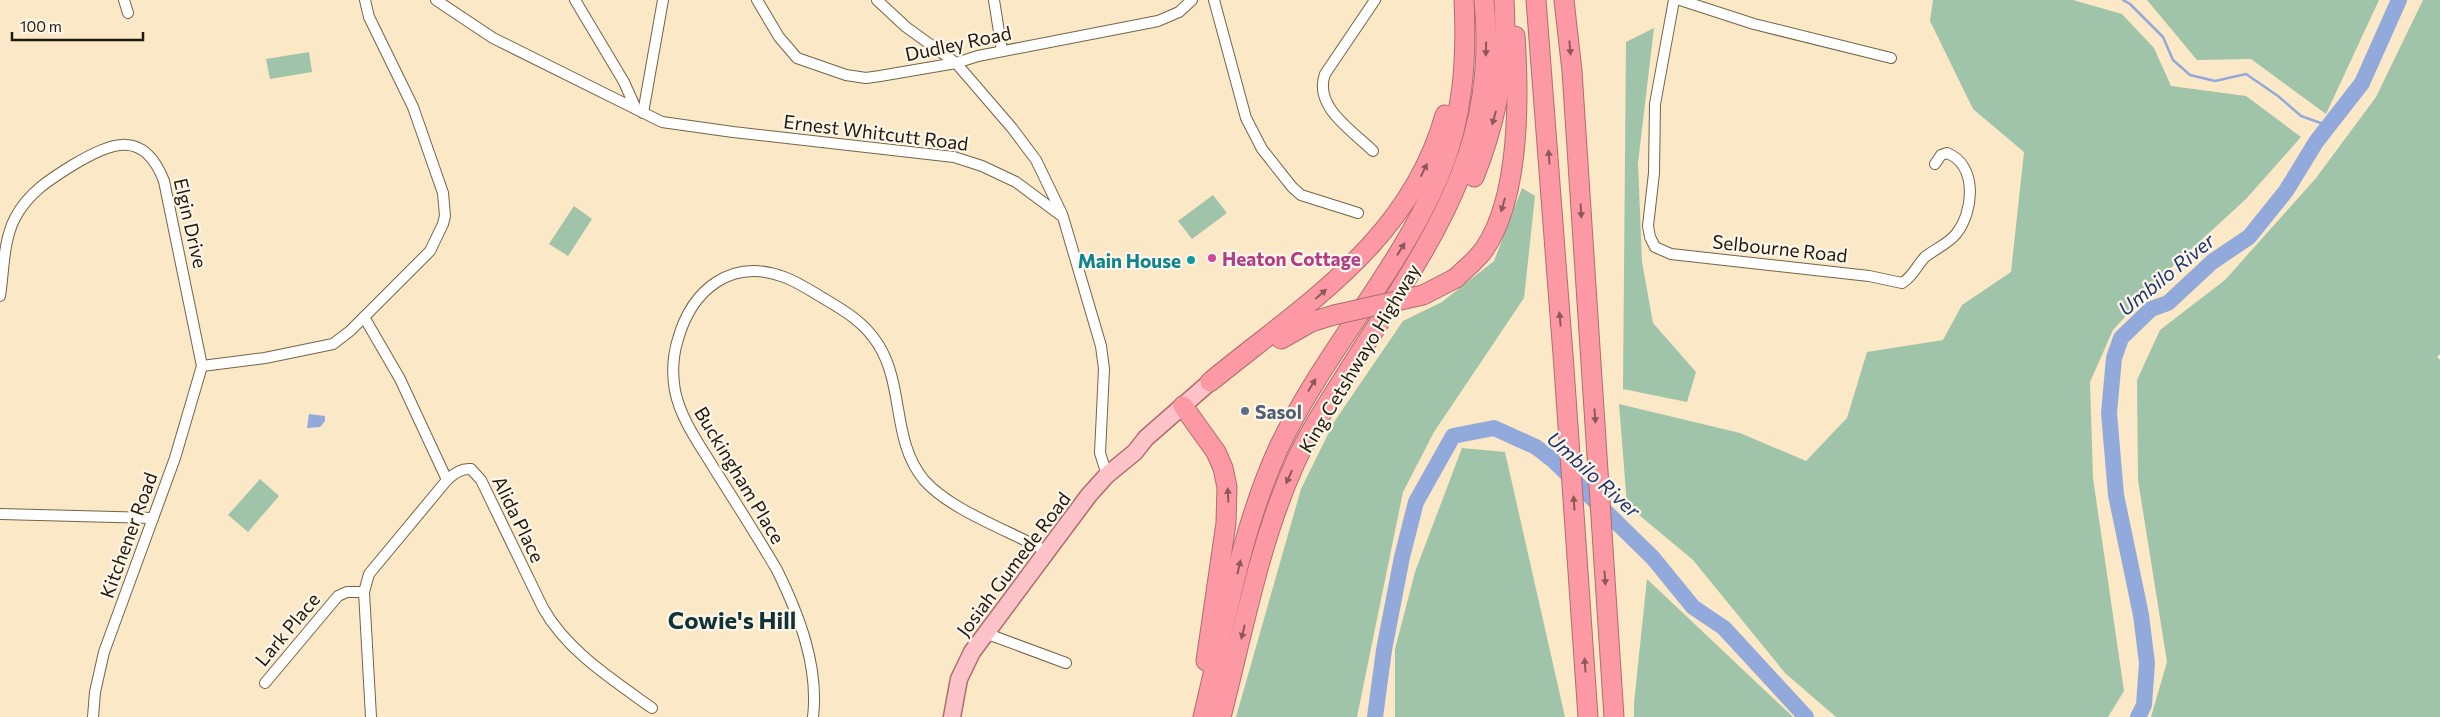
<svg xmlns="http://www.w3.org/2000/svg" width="2440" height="717" viewBox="0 0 2440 717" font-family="Commissioner,sans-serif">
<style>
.green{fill:#a0c4a9}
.water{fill:#92aadb}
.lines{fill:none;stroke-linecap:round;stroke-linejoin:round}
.stream{stroke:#92aadb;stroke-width:2.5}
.river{stroke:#92aadb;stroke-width:16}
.minor-casing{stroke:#746446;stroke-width:12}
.primary-casing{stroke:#af6c6f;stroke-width:19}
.motorway-casing{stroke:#af6c6f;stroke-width:21}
.minor{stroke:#fff;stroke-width:10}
.primary{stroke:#fec2c9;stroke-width:16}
.motorway{stroke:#fd99a5;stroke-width:19}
.motorway-bridge-casing{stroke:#af6c6f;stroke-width:21;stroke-linecap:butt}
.motorway-bridge{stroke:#fd99a5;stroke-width:19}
.oneway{fill:#8e5858}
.hotel-dot{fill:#d1479c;stroke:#fef7e9;stroke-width:2}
.culture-dot{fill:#0f9aa8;stroke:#fef7e9;stroke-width:2}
.service-dot{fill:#5c6f8a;stroke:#fef7e9;stroke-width:2}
.labels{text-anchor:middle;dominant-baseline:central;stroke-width:4.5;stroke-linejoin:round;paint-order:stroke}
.street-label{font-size:19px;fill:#1f180c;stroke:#fef7e9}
.hotel-label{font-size:19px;font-weight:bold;fill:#b23c85;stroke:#fef7e9;text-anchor:start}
.culture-label{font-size:19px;font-weight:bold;fill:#0d838f;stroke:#fef7e9;text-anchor:end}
.service-label{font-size:19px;font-weight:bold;fill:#4e5e75;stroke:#fef7e9;text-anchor:start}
.water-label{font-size:20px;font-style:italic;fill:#1d3671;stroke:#fef7e9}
.district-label{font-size:24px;font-weight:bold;fill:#113338;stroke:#fef7e9}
</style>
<rect width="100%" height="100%" fill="#fbe8c6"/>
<g class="green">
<path d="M 1933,0 L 2073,0 L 2122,14 L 2154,48 L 2171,86 L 2246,96 L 2301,137 L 2246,199 L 2161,277 L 2113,330 L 2090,382 L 2093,478 L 2124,691 L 2108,717 L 1836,717 L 1785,673 L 1693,560 L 1627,505 L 1619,404 L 1740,433 L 1806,461 L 1847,418 L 1867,352 L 1943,340 L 1962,305 L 2011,272 L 2024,152 L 1973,109 L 1930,21 Z"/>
<path d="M 2147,0 L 2379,0 L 2326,114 L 2251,59 L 2197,60 Z"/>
<path d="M 2423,0 L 2440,0 L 2440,354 L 2437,357 L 2440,360 L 2440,717 L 2151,717 L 2167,662 L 2138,480 L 2137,380 L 2160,330 L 2225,280 L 2316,178 L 2376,97 Z"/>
<path d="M 1654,28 L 1638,163 L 1642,262 L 1653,323 L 1696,372 L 1687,402 L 1623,389 L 1626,42 Z"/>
<path d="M 309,52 L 312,72 L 270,79 L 266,59 Z"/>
<path d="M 1522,188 L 1535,196 L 1524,298 L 1434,432 L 1403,492 L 1357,717 L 1236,717 L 1301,489 L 1334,422 L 1403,321 L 1442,302 L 1494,261 Z"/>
<path d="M 1213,195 L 1227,213 L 1192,239 L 1178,221 Z"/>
<path d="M 574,206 L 592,219 L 568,256 L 549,244 Z"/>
<path d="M 1462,448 L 1505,452 L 1565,717 L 1395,717 L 1395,649 L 1415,572 Z"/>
<path d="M 260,479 L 279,496 L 248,532 L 228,515 Z"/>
<path d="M 1647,579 L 1793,717 L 1634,717 L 1634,703 Z"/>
</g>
<path class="water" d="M 309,414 L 325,416 L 325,421 L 320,427 L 307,428 Z"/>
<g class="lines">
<path class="stream" d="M 2123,0 L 2130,4 L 2163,37 L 2173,60 L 2190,75 L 2215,81 L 2246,74 L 2278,96 L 2301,116 L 2329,126"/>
<g class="river">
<path d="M 1375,717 L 1384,650 L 1402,557 L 1416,502 L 1453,436 L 1494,428 L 1536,447 L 1554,461 L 1653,558 L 1693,607 L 1724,628 L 1806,717"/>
<path d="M 2138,717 L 2144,705 L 2147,663 L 2141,615 L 2116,495 L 2109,413 L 2114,358 L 2121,338 L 2151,309 L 2168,303 L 2212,262 L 2249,237 L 2286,191 L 2316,142 L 2362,83 L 2399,0"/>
</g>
<g class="minor-casing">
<g id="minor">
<path d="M 124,0 L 128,13"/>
<path d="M 436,0 L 493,38 L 662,122 L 733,132 L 954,157 L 982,166 L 1016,182 L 1063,217 L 1101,346 L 1104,369 L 1100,453 L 1107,475"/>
<path d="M 575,0 L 624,82 L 636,109"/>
<path d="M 757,0 L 779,37 L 797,58 L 846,75 L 866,78 L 880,76 L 956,63 L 978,56 L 1158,21 L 1179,12 L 1192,0"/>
<path d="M 877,0 L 906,27 L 956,63 L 1012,128 L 1036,160 L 1062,214"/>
<path d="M 994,0 L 1002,51"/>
<path d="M 1214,0 L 1246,118 L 1262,149 L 1292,187 L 1301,195 L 1358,213"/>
<path d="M 1674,0 L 1655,104 L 1654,173 L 1648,226 L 1650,237 L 1655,247 L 1671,254 L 1869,276 L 1902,283 C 1913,277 1917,265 1925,257 C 1935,249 1948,244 1956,234 C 1974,212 1978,165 1947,153 L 1941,155 L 1935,164"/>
<path d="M 1680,0 L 1754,24 L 1891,58"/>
<path d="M 643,113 L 663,0"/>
<path d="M 1373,151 C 1353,131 1313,107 1325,74 L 1375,0"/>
<path d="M 0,296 C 4,271 3,241 15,218 C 28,193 50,179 73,165 C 112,142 144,129 164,181 L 202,366 L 175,458 L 104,652 L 95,692 L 93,717"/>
<path d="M 364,317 L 400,379 L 447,480"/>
<path d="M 202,366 L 265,358 L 333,344 L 350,331 L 430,251 L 443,224 L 445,216 L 443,193 L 413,107 L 369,17 L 365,0"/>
<path d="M 0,514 L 153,518"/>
<path d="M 985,633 L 1066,663"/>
<path d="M 265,683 L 338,596 L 347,592 L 364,592"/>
<path d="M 371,717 L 364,592 L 369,574 L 447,480 C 454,473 461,468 471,469 L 481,480 L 543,608 C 567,651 613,680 652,708"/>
<path d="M 813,717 C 819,666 799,615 777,570 C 757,536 736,503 715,470 C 700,445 681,420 675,391 C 672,374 673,355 678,339 C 692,290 731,257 784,277 C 798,282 811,291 823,298 C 845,311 864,322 878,344 C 905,387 891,440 924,480 C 950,510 1010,531 1046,551"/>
</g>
</g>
<g class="primary-casing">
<path id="primary" d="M 952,717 L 959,679 L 972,652 L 1089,495 L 1107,475 L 1135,452 L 1146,438 L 1210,382"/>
</g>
<g class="motorway-casing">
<g id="motorway">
<path d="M 1536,0 L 1564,368 L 1588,717"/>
<path d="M 1564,0 L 1572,71 L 1614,717"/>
<path d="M 1474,177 C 1497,120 1508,62 1504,0"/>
<path d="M 1456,278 C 1466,268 1477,260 1485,248 C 1520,196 1519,97 1515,36"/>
<path d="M 1281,339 L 1311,322 L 1334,315"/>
<path d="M 1210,382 C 1305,304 1410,241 1445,115"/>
<path d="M 1183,406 L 1216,452 L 1223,468 L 1227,487 L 1226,523 L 1206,661"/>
<path d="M 1203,717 C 1225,627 1240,532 1279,447 C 1324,352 1398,273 1439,176 C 1463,120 1467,60 1464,0"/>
<path d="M 1221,717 C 1243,632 1259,543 1295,463 C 1311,428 1332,397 1352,365 C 1429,243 1499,153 1484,0"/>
</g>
</g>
<use href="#minor" class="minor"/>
<use href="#primary" class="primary"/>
<use href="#motorway" class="motorway"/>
<g class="motorway-bridge-casing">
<path id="motorway-bridge" d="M 1334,315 L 1423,295 L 1456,278"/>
</g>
<use href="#motorway-bridge" class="motorway-bridge"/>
</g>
<defs><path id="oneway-solid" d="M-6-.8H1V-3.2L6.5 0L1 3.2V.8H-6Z" transform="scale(1.25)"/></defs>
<g class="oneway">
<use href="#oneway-solid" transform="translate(1570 48) rotate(85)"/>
<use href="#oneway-solid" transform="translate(1486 49) rotate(91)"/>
<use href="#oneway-solid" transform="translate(1494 118) rotate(105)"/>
<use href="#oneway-solid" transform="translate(1549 157) rotate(-94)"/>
<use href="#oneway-solid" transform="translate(1424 170) rotate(-64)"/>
<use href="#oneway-solid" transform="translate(1503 205) rotate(106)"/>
<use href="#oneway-solid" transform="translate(1581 211) rotate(87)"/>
<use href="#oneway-solid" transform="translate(1401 249) rotate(-58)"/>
<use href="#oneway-solid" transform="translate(1321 294) rotate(-41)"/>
<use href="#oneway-solid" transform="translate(1560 319) rotate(-95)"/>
<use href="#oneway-solid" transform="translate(1312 385) rotate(-58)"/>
<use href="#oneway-solid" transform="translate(1595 416) rotate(86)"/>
<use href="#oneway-solid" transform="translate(1289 477) rotate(114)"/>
<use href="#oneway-solid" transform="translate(1228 495) rotate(-93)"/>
<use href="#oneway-solid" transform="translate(1574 503) rotate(-94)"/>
<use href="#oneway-solid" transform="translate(1239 567) rotate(-77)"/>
<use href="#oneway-solid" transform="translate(1605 578) rotate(86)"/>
<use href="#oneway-solid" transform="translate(1243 632) rotate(104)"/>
<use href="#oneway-solid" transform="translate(1585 665) rotate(-94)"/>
</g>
<circle class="hotel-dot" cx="1212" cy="258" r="5"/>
<circle class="culture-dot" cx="1191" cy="260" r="5"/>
<circle class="service-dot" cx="1245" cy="411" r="5"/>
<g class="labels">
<g class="street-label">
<text transform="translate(958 43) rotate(-12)">Dudley Road</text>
<text transform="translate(876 132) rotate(7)">Ernest Whitcutt Road</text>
<text transform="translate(191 223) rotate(77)">Elgin Drive</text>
<text transform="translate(1780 248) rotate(6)">Selbourne Road</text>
<text transform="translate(1359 358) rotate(-59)">King Cetshwayo Highway</text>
<text transform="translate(740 475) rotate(59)">Buckingham Place</text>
<text transform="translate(519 519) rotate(64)">Alida Place</text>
<text transform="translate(128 535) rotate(-70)">Kitchener Road</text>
<text transform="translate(1013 564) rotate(-53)">Josiah Gumede Road</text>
<text transform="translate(287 629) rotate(-50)">Lark Place</text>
</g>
<g class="hotel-label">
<text x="1222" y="258">Heaton Cottage</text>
</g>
<g class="culture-label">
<text x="1181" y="260">Main House</text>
</g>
<g class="service-label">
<text x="1255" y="411">Sasol</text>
</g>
<g class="water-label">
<text transform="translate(2166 274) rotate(-39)">Umbilo River</text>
<text transform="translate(1594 474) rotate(42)">Umbilo River</text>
</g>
<g class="district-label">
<text x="732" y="619">Cowie's Hill</text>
</g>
</g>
<path d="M12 32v8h131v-8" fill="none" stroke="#1f180c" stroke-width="2.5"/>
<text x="20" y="32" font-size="15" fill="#1f180c" stroke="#fef7e9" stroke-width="4" paint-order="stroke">100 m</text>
</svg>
